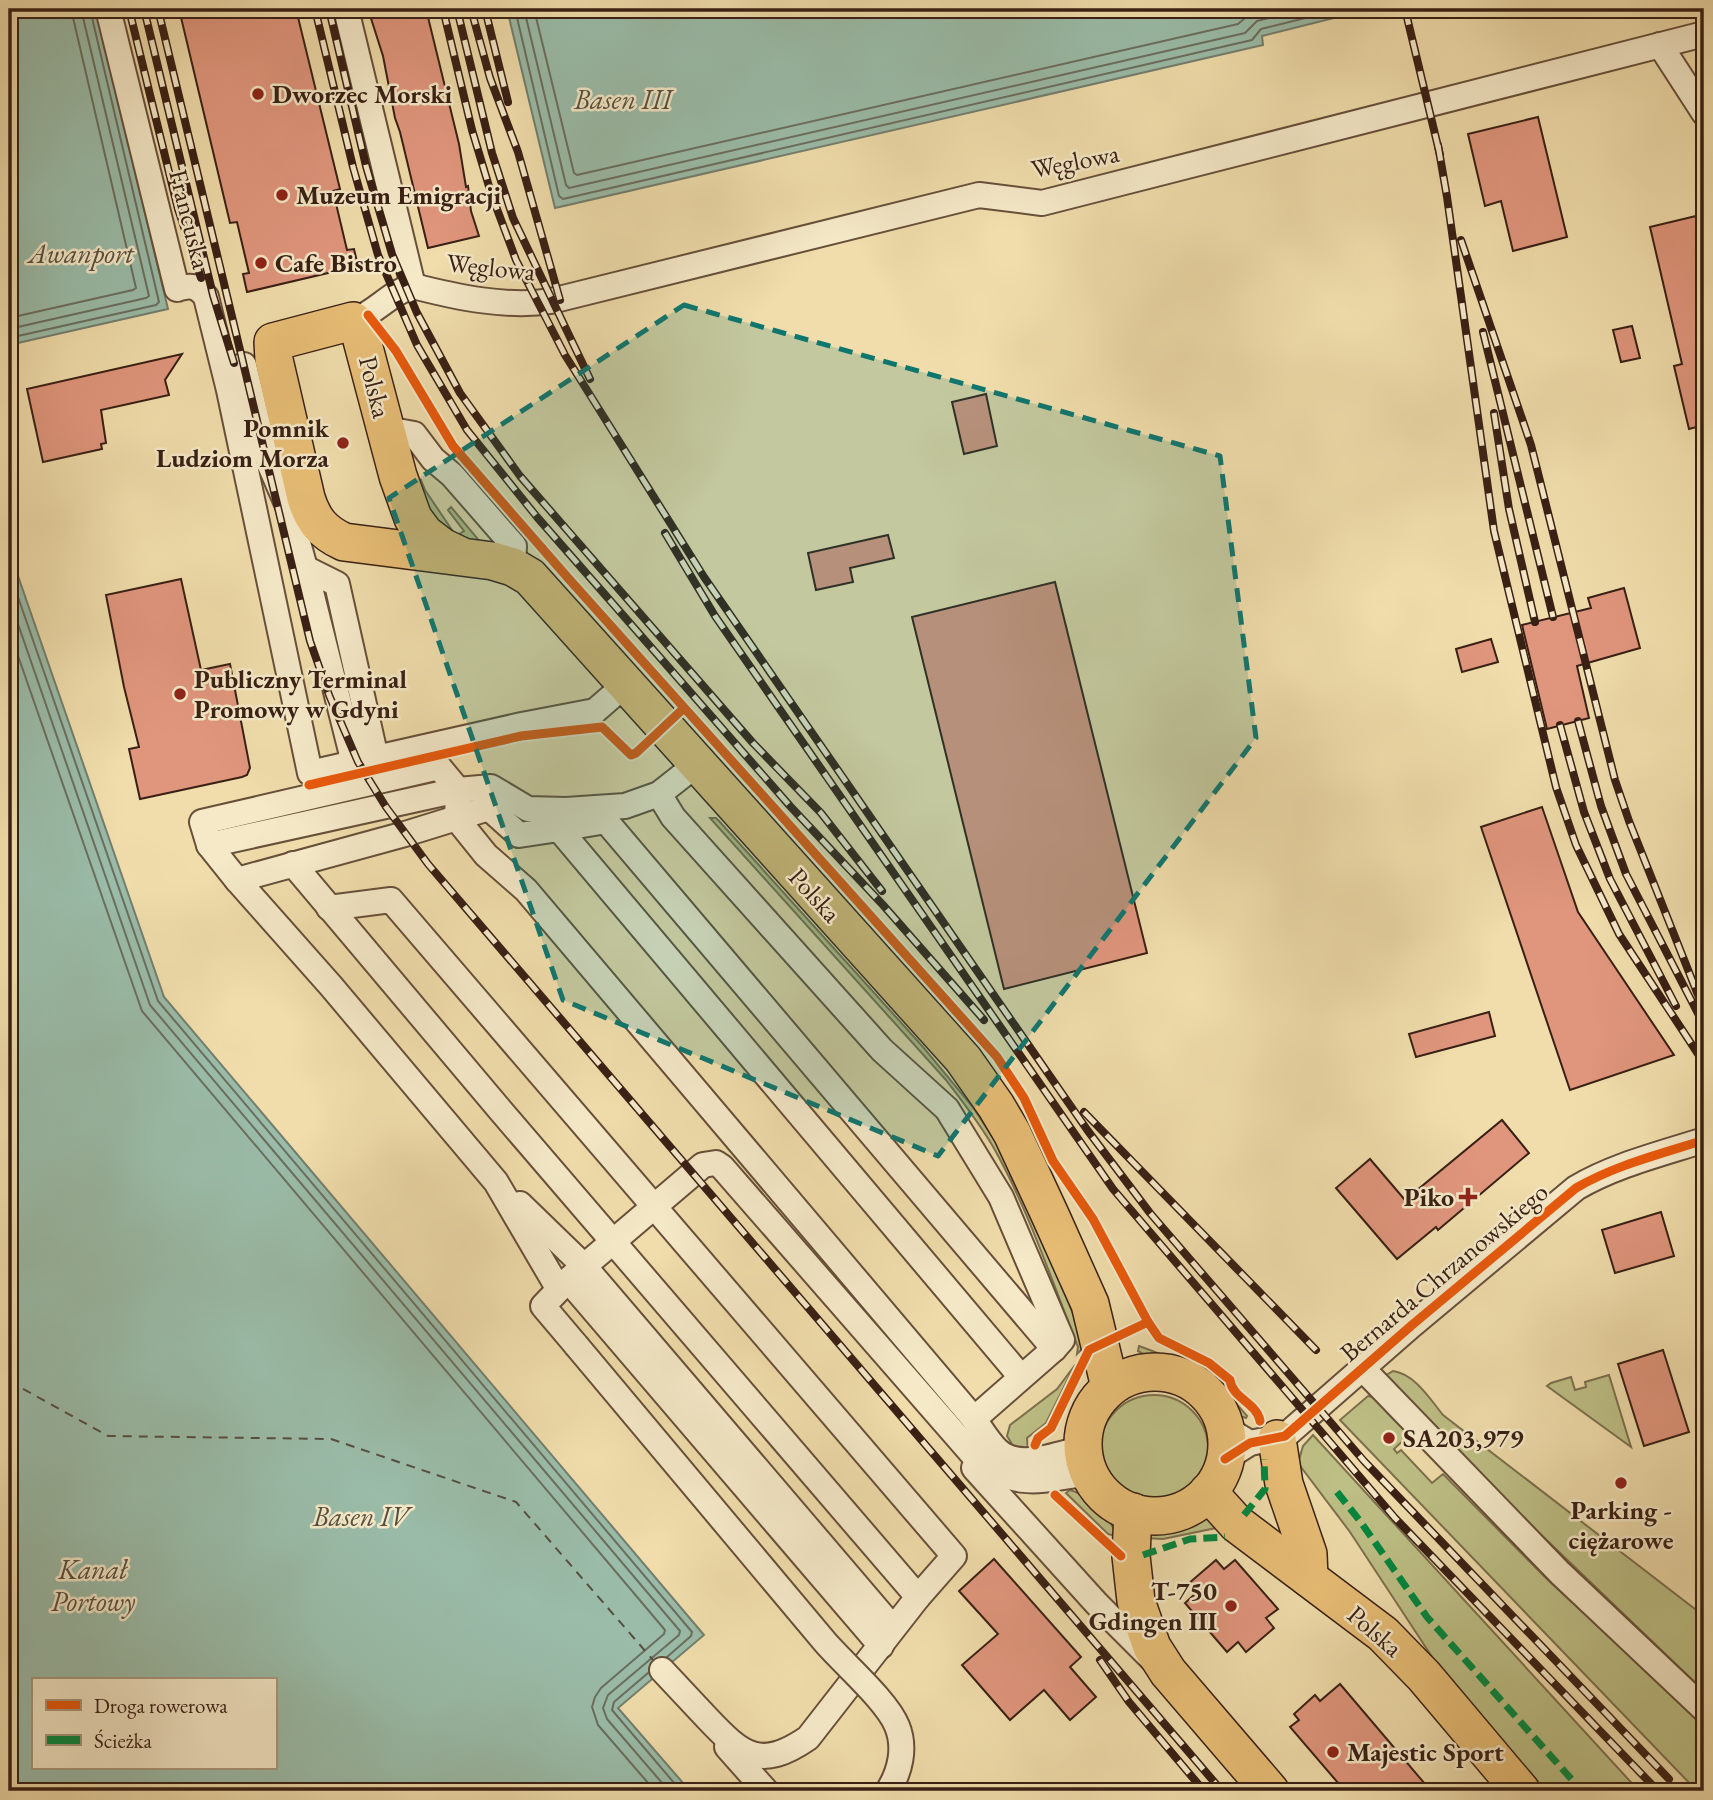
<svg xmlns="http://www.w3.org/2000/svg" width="1713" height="1800" viewBox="0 0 1713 1800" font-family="'EB Garamond',serif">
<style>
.green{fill:#bec086;stroke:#7c704e;stroke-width:2}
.water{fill:#9abca9;stroke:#737e6e;stroke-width:2;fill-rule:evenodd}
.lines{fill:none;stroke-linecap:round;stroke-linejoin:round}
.shore{stroke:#6a6e5f;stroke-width:2}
.ferry{stroke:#564f41;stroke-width:2;stroke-dasharray:9 7;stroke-linecap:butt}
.building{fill:#e0967d;stroke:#392015;stroke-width:2}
.minor-casing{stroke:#674f3a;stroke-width:28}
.highway-casing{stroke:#392015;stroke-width:40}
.minor{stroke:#f5e9c8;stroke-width:24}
.highway{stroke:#e8be76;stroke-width:37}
.rail-casing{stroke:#392015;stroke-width:8}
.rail{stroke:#f5e9c8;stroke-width:5;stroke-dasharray:16;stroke-linecap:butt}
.minor-bridge-casing{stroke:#674f3a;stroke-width:28;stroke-linecap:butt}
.minor-bridge{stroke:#f5e9c8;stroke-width:24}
.quiet{stroke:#00873e;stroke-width:7;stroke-dasharray:14 7;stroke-linecap:butt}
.cycleway-casing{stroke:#f5e9c8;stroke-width:13}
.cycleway{stroke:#e8590c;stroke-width:9}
.marked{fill:#0f766e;fill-opacity:0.2;stroke:#0f766e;stroke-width:5;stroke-dasharray:14 9;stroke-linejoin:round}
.poi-dot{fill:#8f2418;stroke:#f5e9c8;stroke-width:2.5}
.labels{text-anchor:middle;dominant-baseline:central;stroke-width:5;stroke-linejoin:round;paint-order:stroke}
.poi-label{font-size:26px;font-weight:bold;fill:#392015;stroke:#f5e9c8;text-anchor:start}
.street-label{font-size:26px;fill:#392015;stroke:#f5e9c8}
.water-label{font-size:28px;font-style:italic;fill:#564f41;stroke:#f5e9c8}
</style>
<rect width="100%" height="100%" fill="#f0ddab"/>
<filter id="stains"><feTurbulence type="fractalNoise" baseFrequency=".00286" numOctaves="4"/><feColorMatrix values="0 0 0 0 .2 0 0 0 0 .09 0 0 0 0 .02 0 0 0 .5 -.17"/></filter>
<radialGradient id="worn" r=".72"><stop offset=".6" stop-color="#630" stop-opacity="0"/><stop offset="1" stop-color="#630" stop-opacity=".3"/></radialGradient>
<g class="green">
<path d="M 418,478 L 421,480 L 425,490 L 456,536 L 464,531 L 448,510 L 451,507 L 482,544 L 435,530 Z"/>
<path d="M 710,818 L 716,818 L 719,821 L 923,1047 L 972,1106 L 1001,1150 L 1034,1218 L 1086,1345 L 1077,1354 L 1078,1347 C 1052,1281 1029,1212 995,1150 C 981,1125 963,1102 946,1080 Z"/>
<path d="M 1139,1346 C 1167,1356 1196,1368 1220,1387 C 1230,1395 1238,1406 1247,1416 L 1246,1418 C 1229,1414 1215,1389 1199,1379 C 1181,1367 1174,1369 1157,1363 C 1151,1360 1146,1355 1138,1351 Z"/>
<path d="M 1075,1365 L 1046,1423 L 1027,1438 L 1028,1453 L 1015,1449 L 1007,1436 L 1010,1425 L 1057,1389 Z"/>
<path d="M 1393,1371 C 1415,1374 1430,1399 1443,1415 L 1704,1616 L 1704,1691 L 1437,1435 L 1385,1376 Z"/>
<path d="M 1609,1375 L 1631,1447 L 1547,1386 L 1551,1383 L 1571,1377 L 1575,1390 L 1586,1387 L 1585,1382 Z"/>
<circle cx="1154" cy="1449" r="54"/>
<path d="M 1368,1396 L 1377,1398 L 1411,1433 L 1394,1449 L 1397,1453 L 1401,1450 L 1432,1483 L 1443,1474 L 1546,1578 L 1704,1724 L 1704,1791 L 1697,1791 L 1340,1420 Z"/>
<path d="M 1313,1435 L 1639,1791 L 1546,1791 L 1438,1666 L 1350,1532 L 1298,1463 L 1303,1446 Z"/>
<path d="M 1070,1490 C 1087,1494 1113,1519 1116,1536 L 1108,1534 L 1066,1493 Z"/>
<path d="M 1204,1514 L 1216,1528 L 1163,1539 L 1145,1538 L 1150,1531 L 1181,1527 Z"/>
</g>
<g class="water">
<path d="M 9,9 L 96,9 L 168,309 L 9,345 Z"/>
<path d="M 507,9 L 1370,9 L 1262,36 L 1263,45 L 555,208 Z"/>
<path d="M 9,550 L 164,997 L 704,1635 L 618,1708 L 690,1791 L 9,1791 ZM 33,1679 L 275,1679 L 275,1767 L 33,1767 Z"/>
</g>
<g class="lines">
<g class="shore">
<path d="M 515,9 L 559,196 L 563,199 L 1252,40 L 1261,29 L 1342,9"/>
<path d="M 524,9 L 566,185 L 569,188 L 1245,33 L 1257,21 L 1306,9"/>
<path d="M 534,9 L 574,173 L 577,175 L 1238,24 L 1251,13 L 1263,9"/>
<path d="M 9,318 L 133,290 L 136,288 L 71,9"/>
<path d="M 9,329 L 146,298 L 149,296 L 81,9"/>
<path d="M 9,338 L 156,305 L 159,302 L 90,9"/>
<path d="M 9,571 L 158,1001 L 692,1632 L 691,1636 L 667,1657"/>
<path d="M 9,598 L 150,1005 L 680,1631 L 679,1635 L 608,1695 L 603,1708 L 607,1719 L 669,1791"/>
<path d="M 9,630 L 142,1011 L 665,1630 L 664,1634 L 601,1688 L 595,1697 L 592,1707 L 598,1725 L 655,1791"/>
<path d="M 648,1673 L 614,1702 L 612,1710 L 681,1791"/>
</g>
<path class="ferry" d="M 9,1381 L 108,1436 L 331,1439 L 516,1502 L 653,1660"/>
</g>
<g class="building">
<path d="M 179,9 L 296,9 L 340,189 L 333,191 L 347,250 L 354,249 L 358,266 L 247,292 L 243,274 L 249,273 L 237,222 L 230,223 Z"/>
<path d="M 368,9 L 426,9 L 459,144 L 466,187 L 468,186 L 471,211 L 479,236 L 428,248 L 400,132 L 395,118 L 383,56 Z"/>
<path d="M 1538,117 L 1567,237 L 1513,251 L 1501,201 L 1485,206 L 1468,134 Z"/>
<path d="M 1696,216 L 1704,252 L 1704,425 L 1689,429 L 1674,366 L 1682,364 L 1650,227 Z"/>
<path d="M 1632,326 L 1640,358 L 1621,362 L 1613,330 Z"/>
<path d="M 182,354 L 165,380 L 169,395 L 101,410 L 106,443 L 101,444 L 102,449 L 43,462 L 27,389 Z"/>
<path d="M 986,394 L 997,446 L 964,454 L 952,402 Z"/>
<path d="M 888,535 L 894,558 L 850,568 L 853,582 L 816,590 L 808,553 Z"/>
<path d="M 181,579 L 201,670 L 230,664 L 250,768 L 247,775 L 242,777 L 140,799 L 129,749 L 139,747 L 124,687 L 106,595 Z"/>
<path d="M 1055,582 L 1147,953 L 1004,989 L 912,617 Z"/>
<path d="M 1624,588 L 1640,648 L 1577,666 L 1589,718 L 1547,729 L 1522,625 L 1591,608 L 1588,598 Z"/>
<path d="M 1491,639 L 1498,662 L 1462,672 L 1456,649 Z"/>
<path d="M 1542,807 L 1578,912 L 1674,1055 L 1570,1090 L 1481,827 Z"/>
<path d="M 1489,1012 L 1495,1036 L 1416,1057 L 1409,1034 Z"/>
<path d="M 1502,1120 L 1529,1153 L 1438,1230 L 1436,1227 L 1397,1259 L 1336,1188 L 1370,1159 L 1405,1200 Z"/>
<path d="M 1661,1212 L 1674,1256 L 1615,1273 L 1602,1230 Z"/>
<path d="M 1663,1350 L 1689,1432 L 1644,1446 L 1618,1364 Z"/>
<path d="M 994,1559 L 1081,1657 L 1070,1667 L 1096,1697 L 1070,1720 L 1044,1690 L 1010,1720 L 962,1665 L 998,1634 L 959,1591 Z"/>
<path d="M 1216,1560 L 1224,1569 L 1235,1560 L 1278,1609 L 1266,1618 L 1274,1628 L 1246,1652 L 1238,1642 L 1227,1652 L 1185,1603 L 1196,1593 L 1188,1584 Z"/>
<path d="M 1340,1684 L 1431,1791 L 1345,1791 L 1290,1727 L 1299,1720 L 1294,1714 L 1315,1695 L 1320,1701 Z"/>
</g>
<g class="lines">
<g class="minor-casing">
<g id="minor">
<path d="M 108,9 L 177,289 C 190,285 197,285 206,297 L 229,390 L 310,773 L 522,725 L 595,711 L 626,684"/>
<path d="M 346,9 L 413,286"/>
<path d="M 1660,45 L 1704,113"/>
<path d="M 413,286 C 456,297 507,308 551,301 L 979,195 L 1042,203 L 1704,34"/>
<path d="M 353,321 C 376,313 389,293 413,286"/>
<path d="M 244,365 L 263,444 L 269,463 L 288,506 L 305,568 L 354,763"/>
<path d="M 386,429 L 414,434 L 433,459 L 452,475 L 514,546 L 513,567"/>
<path d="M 305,568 L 337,584 L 376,758"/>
<path d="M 659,794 L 673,817 L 882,1050 L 947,1109 L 1001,1197 L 1062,1340 L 1054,1349 L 974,1419"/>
<path d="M 559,829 L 606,821 L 1054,1349"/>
<path d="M 209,845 L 202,822 L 439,767 L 458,790 L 457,819 L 486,855 L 526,890 L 974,1419 C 981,1429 988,1441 997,1450 C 1018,1471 1058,1454 1083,1448"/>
<path d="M 293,864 L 501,1111 L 918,1597 L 808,1738 C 760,1771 742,1755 707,1718 C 692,1702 677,1686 662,1670"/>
<path d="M 237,880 L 209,845 L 458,790 L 491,787 L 528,809 L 566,810 L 625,806 L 659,794 L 697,764"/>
<path d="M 329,908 L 391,900 L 954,1556 L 918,1597"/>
<path d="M 520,1204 L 584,1266 L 893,1628"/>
<path d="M 568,1280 L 881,1646"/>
<path d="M 558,1288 L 496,1182 L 331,986 L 237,880 L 405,834 L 489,808 L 519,835 L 559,829 L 1021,1377"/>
<path d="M 576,1345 L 543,1306 L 568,1280 L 703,1165 L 716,1163 L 722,1167 L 975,1457 C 1017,1491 1040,1480 1089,1473"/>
<path d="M 1363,1369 L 1560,1573 L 1704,1709"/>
<path d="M 1225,1428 L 1250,1443"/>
<path d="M 1225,1459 L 1250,1443 L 1285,1436 L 1412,1325 L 1576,1188 C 1615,1165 1661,1154 1704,1140"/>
<path d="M 974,1468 L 1097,1604 L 1152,1659"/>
<path d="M 727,1747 L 766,1791"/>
</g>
</g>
<g class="highway-casing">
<g id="highway">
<path d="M 463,557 L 442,547 L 425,534 L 413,518 L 398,476 L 358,325 L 353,321 L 273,342 L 274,360 L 306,498 C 313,520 322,532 344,542 L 493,561 L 513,567 L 530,577 L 963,1059 L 996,1106 L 1012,1133 L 1051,1217 L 1090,1304 L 1110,1387"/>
<circle cx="1155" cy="1444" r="72"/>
<path d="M 1277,1439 L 1284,1484 L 1308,1554 L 1309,1578"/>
<path d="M 1208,1492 L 1237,1524 L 1383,1634 L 1424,1676 L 1521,1791"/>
<path d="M 1133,1512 L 1131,1556 L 1136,1601 L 1152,1647 L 1168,1672 L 1270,1791"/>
</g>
</g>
<use href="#minor" class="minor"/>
<use href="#highway" class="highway"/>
<g class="rail-casing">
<g id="rail">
<path d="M 129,9 L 178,209 L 201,278"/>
<path d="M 144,9 L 213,295 L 234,363"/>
<path d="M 158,9 L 310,641 L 329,695 L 358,762 L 386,807 L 428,864 L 1222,1791"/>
<path d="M 315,9 L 353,167 L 378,255 L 417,345 L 467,430 L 537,517 L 790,806 L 883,905 L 984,1020"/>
<path d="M 329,9 L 366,166 L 392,254 L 417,313 L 460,393 L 520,476 L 753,743 L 821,813 L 882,891"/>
<path d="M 443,9 L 472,130 L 491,193 L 516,260 L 565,355 L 704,577 L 1088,1131 L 1150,1213 L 1364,1461 L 1669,1779"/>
<path d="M 457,9 L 492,153 L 513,218 L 590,379"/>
<path d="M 471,9 L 490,78 L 518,152 L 560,300"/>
<path d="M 485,9 L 508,102"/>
<path d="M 1405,9 L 1440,155"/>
<path d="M 1438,145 L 1447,197 L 1494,531 L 1556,787 L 1576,845 L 1619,934 L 1704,1063"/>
<path d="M 1461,240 L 1531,445 L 1615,780 L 1629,821 L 1704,1010"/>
<path d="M 1483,332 L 1553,617"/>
<path d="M 1494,413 L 1509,509 L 1535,622"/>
<path d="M 665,533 L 715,616 L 1113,1189 L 1395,1518 L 1657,1790"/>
<path d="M 1578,721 L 1601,806 L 1626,874 L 1704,1025"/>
<path d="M 1560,725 L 1584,812 L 1610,879 L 1676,1006"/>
<path d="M 1084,1112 L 1316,1350"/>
<path d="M 1100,1660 L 1129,1702 L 1204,1791"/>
</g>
</g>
<use href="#rail" class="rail"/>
<g class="minor-bridge-casing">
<path id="minor-bridge" d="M 576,1345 C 659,1444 742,1543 825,1642 C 844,1664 887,1701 897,1726 C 906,1748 900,1772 888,1791"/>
</g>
<use href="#minor-bridge" class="minor-bridge"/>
<g class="quiet">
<path d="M 1337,1492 L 1360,1521 L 1427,1617 L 1582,1791"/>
<path d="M 1244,1515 L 1265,1489 L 1264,1459"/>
<path d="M 1143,1555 L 1190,1539 L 1225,1537"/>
</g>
<g class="cycleway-casing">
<g id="cycleway">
<path d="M 368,315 L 396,351 L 453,446 L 568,578 L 997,1057 L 1024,1098 L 1053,1161 L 1093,1219 L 1148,1322 L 1159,1338 L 1209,1363 L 1230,1380 C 1232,1398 1257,1403 1260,1421"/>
<path d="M 309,785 L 521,736 L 602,727 L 631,755 L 636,753 L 684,708"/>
<path d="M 1035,1445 L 1038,1438 L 1051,1428 L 1089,1350 L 1148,1322"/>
<path d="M 1225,1459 L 1250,1443 L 1285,1436 L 1412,1325 L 1576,1188 C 1615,1165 1661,1154 1704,1140"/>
<path d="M 1055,1495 L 1121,1556"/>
</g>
</g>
<use href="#cycleway" class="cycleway"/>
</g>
<path class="marked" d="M 684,305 L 1220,456 L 1256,738 L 938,1156 L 563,1000 L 389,498 Z"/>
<g class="poi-dot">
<circle cx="258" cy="94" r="7"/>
<circle cx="282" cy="195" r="7"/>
<circle cx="261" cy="263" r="7"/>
<circle cx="343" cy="443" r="7"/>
<circle cx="180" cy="694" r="7"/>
<path d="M1464.5 1186.5h7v7h7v7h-7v7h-7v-7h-7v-7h7z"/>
<circle cx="1389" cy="1438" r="7"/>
<circle cx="1621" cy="1483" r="7"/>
<circle cx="1231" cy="1606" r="7"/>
<circle cx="1333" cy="1752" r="7"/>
</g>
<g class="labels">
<g class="poi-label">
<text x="272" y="94">Dworzec Morski</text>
<text x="296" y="195">Muzeum Emigracji</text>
<text x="275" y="263">Cafe Bistro</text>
<text x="329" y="428" text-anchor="end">Pomnik<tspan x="329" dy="30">Ludziom Morza</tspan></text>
<text x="194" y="679">Publiczny Terminal<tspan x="194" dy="30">Promowy w Gdyni</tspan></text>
<text x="1454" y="1197" text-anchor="end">Piko</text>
<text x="1403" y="1438">SA203,979</text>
<text x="1621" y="1510" text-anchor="middle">Parking -<tspan x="1621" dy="30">ciężarowe</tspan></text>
<text x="1217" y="1591" text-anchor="end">T-750<tspan x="1217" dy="30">Gdingen III</tspan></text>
<text x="1347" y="1752">Majestic Sport</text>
</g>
<g class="street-label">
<text transform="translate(1075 161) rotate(-11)">Węglowa</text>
<text transform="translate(190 219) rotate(76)">Francuska</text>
<text transform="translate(491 267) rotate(6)">Węglowa</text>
<text transform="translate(375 387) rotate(76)">Polska</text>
<text transform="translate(815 895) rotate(48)">Polska</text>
<text transform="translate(1444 1272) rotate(-40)">Bernarda Chrzanowskiego</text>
<text transform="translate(1375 1631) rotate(41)">Polska</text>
</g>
<g class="water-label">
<text x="623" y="99">Basen III</text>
<text x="81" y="253">Awanport</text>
<text x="361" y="1516">Basen IV</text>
<text x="93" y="1569">Kanał<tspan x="93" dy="32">Portowy</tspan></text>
</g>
</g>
<rect width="1713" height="1800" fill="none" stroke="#f0ddab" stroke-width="35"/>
<rect x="10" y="10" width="1692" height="1779" fill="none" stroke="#392015" stroke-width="3.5"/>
<rect x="18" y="18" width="1678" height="1765" fill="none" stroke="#392015" stroke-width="2"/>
<rect x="32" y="1678" width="245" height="91" fill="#f5e9c8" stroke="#aa9980" stroke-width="2"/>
<rect x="46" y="1700" width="35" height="10" fill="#e8590c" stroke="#aa9980" stroke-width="2"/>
<text x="94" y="1713" font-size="21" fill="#392015">Droga rowerowa</text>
<rect x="46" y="1735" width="35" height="10" fill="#00873e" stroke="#aa9980" stroke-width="2"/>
<text x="94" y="1748" font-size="21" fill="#392015">Ścieżka</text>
<rect width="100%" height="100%" filter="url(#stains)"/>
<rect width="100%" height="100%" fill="url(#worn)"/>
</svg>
